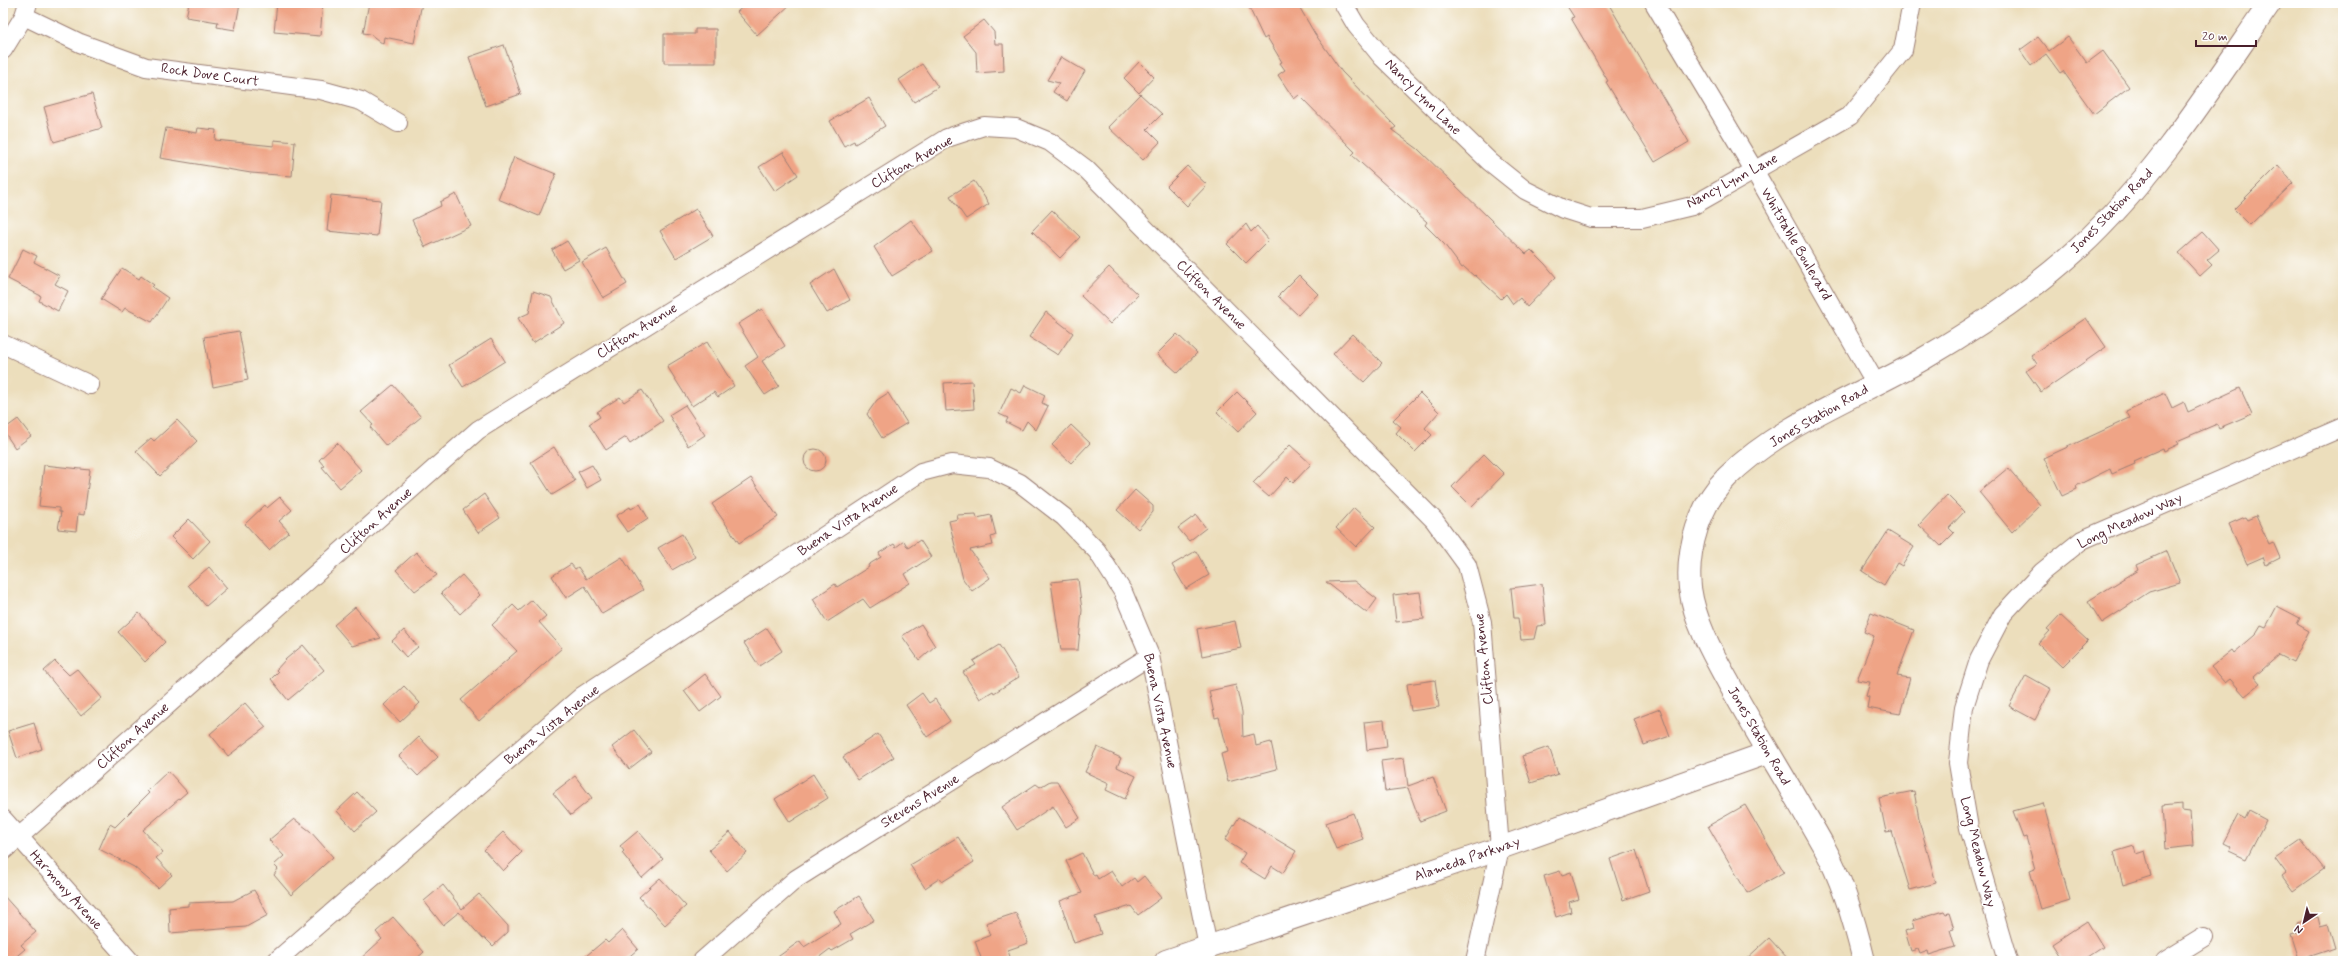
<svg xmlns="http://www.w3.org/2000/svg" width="2346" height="964" viewBox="0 0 2346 964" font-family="Mynerve,sans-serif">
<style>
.building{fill:#efa486}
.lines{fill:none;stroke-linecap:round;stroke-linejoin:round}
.minor-casing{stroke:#9b7e74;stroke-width:20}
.tertiary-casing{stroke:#9b7e74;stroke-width:24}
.minor{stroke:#fff;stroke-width:18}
.tertiary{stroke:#fff;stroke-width:22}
.labels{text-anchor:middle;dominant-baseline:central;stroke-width:3;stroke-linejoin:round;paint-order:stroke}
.street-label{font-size:14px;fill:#4a1f2b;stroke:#fff}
</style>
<rect width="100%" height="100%" fill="#fff"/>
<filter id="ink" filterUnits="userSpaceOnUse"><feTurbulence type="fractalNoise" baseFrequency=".025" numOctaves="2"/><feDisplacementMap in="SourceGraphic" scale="8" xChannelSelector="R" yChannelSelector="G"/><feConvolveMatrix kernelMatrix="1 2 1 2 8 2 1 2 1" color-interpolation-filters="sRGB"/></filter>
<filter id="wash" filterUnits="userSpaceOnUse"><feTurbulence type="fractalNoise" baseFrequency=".012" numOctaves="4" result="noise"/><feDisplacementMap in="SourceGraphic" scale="16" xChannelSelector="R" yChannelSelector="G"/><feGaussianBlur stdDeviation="0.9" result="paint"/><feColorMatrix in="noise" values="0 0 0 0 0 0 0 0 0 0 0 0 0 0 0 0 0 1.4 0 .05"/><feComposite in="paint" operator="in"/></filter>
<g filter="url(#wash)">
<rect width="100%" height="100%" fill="#ecdebc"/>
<g id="blocks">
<g class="building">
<path d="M 189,3 L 240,3 L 235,30 L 217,27 L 218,22 L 186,17 Z"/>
<path d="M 277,3 L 323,3 L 320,36 L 274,32 Z"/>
<path d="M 369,3 L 422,3 L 414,43 L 384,37 L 383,44 L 370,34 L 363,33 Z"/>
<path d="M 747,3 L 792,3 L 757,35 L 737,12 Z"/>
<path d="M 1247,3 L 1297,3 L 1315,34 L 1342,72 L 1396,127 L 1392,130 L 1418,149 L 1526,254 L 1531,250 L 1545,264 L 1556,277 L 1527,307 L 1520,298 L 1513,304 L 1506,294 L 1501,299 L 1475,275 L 1474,276 L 1464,267 L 1462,268 L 1444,244 L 1425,225 L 1427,222 L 1352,155 L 1355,152 L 1299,95 L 1294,99 L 1278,75 L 1285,70 L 1280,63 L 1282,62 L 1267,37 L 1264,39 Z"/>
<path d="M 1565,3 L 1608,3 L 1689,142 L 1655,162 L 1606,82 L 1608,81 L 1571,18 L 1574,17 Z"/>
<path d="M 984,20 L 994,32 L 995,44 L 1003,44 L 1004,71 L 977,73 L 976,52 L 963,36 Z"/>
<path d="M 695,29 L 716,29 L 716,63 L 664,63 L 664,34 L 695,34 Z"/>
<path d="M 2038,37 L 2049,51 L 2068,37 L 2087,63 L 2103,51 L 2129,87 L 2094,114 L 2063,71 L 2060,73 L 2046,54 L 2031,66 L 2020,50 Z"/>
<path d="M 504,45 L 521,94 L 486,106 L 469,57 Z"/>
<path d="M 1061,57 L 1085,71 L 1067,101 L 1053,92 L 1059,83 L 1047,80 Z"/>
<path d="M 1139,62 L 1154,77 L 1139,93 L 1124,78 Z"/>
<path d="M 922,64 L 938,87 L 914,102 L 899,80 Z"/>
<path d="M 92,94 L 102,128 L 54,142 L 44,107 Z"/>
<path d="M 1140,94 L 1162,114 L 1147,129 L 1160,142 L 1143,160 L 1108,127 Z"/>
<path d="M 869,98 L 885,126 L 855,144 L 854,141 L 844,146 L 830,121 Z"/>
<path d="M 166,128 L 197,133 L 198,128 L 216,130 L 215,140 L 274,146 L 274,140 L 295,142 L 292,176 L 251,173 L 160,158 Z"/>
<path d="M 783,152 L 798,175 L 775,191 L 759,167 Z"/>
<path d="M 514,157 L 556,174 L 539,216 L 498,199 Z"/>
<path d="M 2278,165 L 2293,183 L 2250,225 L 2234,209 Z"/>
<path d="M 1187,166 L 1207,185 L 1187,206 L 1167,186 Z"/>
<path d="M 974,181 L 989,204 L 966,219 L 950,196 Z"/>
<path d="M 456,194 L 471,226 L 425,247 L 412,220 L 441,206 L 440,202 Z"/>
<path d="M 331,195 L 381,200 L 377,236 L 327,231 Z"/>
<path d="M 696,209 L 713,236 L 676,258 L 660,231 Z"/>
<path d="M 1052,210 L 1080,237 L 1060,258 L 1032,231 Z"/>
<path d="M 911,220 L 933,251 L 892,276 L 874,247 Z"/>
<path d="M 1246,224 L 1251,232 L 1257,226 L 1269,240 L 1246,263 L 1227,244 Z"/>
<path d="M 2203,232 L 2219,250 L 2207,260 L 2212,265 L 2200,276 L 2179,253 Z"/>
<path d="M 567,241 L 579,260 L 563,269 L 552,250 Z"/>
<path d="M 606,248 L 627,284 L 603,298 L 582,262 Z"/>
<path d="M 23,249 L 37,256 L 34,262 L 60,276 L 55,284 L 68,291 L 58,311 L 39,301 L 41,296 L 8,279 Z"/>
<path d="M 1109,267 L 1138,295 L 1110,324 L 1081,296 Z"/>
<path d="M 122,268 L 139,279 L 141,276 L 154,285 L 152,287 L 168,298 L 152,322 L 125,308 L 122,312 L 101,299 Z"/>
<path d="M 834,269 L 850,300 L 827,313 L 810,285 Z"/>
<path d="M 1299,275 L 1318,294 L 1298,315 L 1278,296 Z"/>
<path d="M 533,291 L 551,297 L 564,323 L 533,343 L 518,318 L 529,313 Z"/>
<path d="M 762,309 L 785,346 L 762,361 L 779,386 L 765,395 L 745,366 L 758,357 L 738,324 Z"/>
<path d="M 1046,312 L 1073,333 L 1058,355 L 1029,337 Z"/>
<path d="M 2086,318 L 2106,347 L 2041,392 L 2026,371 L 2037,364 L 2031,355 Z"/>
<path d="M 239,331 L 248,380 L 213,387 L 204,337 Z"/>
<path d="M 1177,334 L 1197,353 L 1178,373 L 1157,354 Z"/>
<path d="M 1352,334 L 1382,363 L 1364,382 L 1333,354 Z"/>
<path d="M 491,339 L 505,361 L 463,387 L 449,365 Z"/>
<path d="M 707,342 L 734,386 L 718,397 L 714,392 L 692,406 L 667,366 Z"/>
<path d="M 972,381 L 974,409 L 946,411 L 944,383 Z"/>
<path d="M 393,385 L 421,417 L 386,446 L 370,427 L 373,425 L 361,412 Z"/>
<path d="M 1025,385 L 1045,395 L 1042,403 L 1048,406 L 1036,430 L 1027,421 L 1022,430 L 1006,422 L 1008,418 L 999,414 L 1011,388 L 1021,393 Z"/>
<path d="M 2240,388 L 2252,414 L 2219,428 L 2217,424 L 2177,441 L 2179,444 L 2164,451 L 2163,448 L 2134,461 L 2135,464 L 2112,474 L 2110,469 L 2076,486 L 2077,489 L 2062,496 L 2044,458 L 2130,418 L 2126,411 L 2165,393 L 2172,408 L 2184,402 L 2188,412 Z"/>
<path d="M 642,390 L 663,421 L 630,443 L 626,437 L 606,450 L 589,424 L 600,417 L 597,412 L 620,397 L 624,402 Z"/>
<path d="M 1237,392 L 1257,412 L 1238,432 L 1217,412 Z"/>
<path d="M 888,393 L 907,423 L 882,438 L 867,414 L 877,400 Z"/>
<path d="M 1420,393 L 1439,412 L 1425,428 L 1432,435 L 1415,452 L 1396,433 L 1401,427 L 1393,420 Z"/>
<path d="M 685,405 L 705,435 L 688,446 L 669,415 Z"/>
<path d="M 18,419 L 31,436 L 15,448 L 3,430 Z"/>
<path d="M 177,420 L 197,441 L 160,476 L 136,451 L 151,438 L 154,441 Z"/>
<path d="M 1071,425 L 1090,443 L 1071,463 L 1052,445 Z"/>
<path d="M 337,443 L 361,470 L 340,488 L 322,467 L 324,466 L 319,460 Z"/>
<path d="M 1290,445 L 1311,464 L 1293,483 L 1287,477 L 1269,497 L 1253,483 Z"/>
<path d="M 554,447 L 575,481 L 552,495 L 531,462 Z"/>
<circle cx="815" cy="460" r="11"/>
<path d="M 1484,454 L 1504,474 L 1472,507 L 1452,487 Z"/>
<path d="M 44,465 L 90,470 L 84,515 L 78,514 L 76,531 L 58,529 L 61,512 L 59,512 L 59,508 L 39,506 Z"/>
<path d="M 592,465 L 601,480 L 587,488 L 578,472 Z"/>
<path d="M 2008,468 L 2040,505 L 2012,532 L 1979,492 Z"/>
<path d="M 751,478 L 778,517 L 739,543 L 712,504 Z"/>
<path d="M 1135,490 L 1153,506 L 1153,512 L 1138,529 L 1117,510 Z"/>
<path d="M 484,494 L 500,518 L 478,533 L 463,510 Z"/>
<path d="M 1947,495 L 1964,512 L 1949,528 L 1954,533 L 1941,546 L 1919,525 Z"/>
<path d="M 280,497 L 292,510 L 279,521 L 289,532 L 269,550 L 245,524 L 265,505 L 267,508 Z"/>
<path d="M 640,504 L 648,518 L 627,532 L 616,516 L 630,507 L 631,509 Z"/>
<path d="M 1354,508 L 1375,527 L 1356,547 L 1336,528 Z"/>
<path d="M 976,514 L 977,518 L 991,515 L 996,535 L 991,537 L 993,545 L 970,550 L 990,578 L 972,591 L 963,579 L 949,521 L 958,519 L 957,515 Z"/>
<path d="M 1196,515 L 1206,528 L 1189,541 L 1178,528 Z"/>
<path d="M 2256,516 L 2269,544 L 2273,542 L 2280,558 L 2266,565 L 2263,557 L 2247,564 L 2229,524 L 2245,517 L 2247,520 Z"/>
<path d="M 189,519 L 210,541 L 193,559 L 171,537 Z"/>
<path d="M 1888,531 L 1914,547 L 1902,566 L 1897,563 L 1884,585 L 1862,571 Z"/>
<path d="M 682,534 L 695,557 L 672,570 L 658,548 Z"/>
<path d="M 920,540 L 931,557 L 905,574 L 910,583 L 870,608 L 863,599 L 827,622 L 813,599 L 835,584 L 837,587 L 869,567 L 868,565 L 881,557 L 879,553 L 894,544 L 896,547 L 904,541 L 908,548 Z"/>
<path d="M 1196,551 L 1209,575 L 1186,589 L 1172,565 Z"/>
<path d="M 2167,551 L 2180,583 L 2149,592 L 2102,623 L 2088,601 L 2138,570 L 2136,565 Z"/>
<path d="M 416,552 L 437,575 L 415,591 L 396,570 Z"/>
<path d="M 622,557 L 643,590 L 602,614 L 585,586 L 566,598 L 552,576 L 571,564 L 575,569 L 578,567 L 586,579 Z"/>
<path d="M 209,567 L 227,588 L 206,606 L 188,585 Z"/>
<path d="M 462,575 L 480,595 L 460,614 L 441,593 Z"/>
<path d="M 1078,579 L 1082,610 L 1078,650 L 1061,650 L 1051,582 Z"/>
<path d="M 1354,581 L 1377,599 L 1367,613 L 1326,582 Z"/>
<path d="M 1542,584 L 1546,625 L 1537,626 L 1534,639 L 1521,640 L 1518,618 L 1514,618 L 1511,588 Z"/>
<path d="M 1420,592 L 1424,619 L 1396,622 L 1393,595 Z"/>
<path d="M 532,600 L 546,616 L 539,622 L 562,648 L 479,721 L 461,700 L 517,651 L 492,625 L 513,605 L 519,611 Z"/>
<path d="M 2277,606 L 2300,618 L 2297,624 L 2309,631 L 2293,662 L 2279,655 L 2254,677 L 2260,684 L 2245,696 L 2230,679 L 2225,683 L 2211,667 L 2232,650 L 2234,653 L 2255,635 L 2261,625 L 2266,627 Z"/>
<path d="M 355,607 L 381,638 L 352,646 L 334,625 Z"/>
<path d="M 139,613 L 165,642 L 145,662 L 118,632 Z"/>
<path d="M 1871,613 L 1914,630 L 1897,676 L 1910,678 L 1900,714 L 1867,708 L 1869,697 L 1866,696 L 1870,682 L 1857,680 L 1874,636 L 1864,632 Z"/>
<path d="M 2060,615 L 2088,641 L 2062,667 L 2038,644 L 2050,631 L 2047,629 Z"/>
<path d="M 1235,621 L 1241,648 L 1202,656 L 1197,629 Z"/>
<path d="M 921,624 L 935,646 L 919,660 L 902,636 Z"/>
<path d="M 767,628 L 782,651 L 759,666 L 744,643 Z"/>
<path d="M 404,630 L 418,647 L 406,657 L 392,641 Z"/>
<path d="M 303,645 L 324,670 L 288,700 L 271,679 L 278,672 L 276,670 L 286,659 Z"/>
<path d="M 999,645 L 1019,677 L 994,693 L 993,691 L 980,699 L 963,672 L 976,665 L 973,661 Z"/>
<path d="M 55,661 L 69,675 L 77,669 L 102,698 L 81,716 L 44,671 Z"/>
<path d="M 705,674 L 721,696 L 700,712 L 684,691 Z"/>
<path d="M 2026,675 L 2051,689 L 2035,720 L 2009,706 Z"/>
<path d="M 1435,680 L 1439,707 L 1411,711 L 1407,684 Z"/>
<path d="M 1236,685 L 1242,712 L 1243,737 L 1254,734 L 1256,746 L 1271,742 L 1277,769 L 1228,782 L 1221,754 L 1228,752 L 1219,717 L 1215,718 L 1209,691 Z"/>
<path d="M 404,686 L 420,703 L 400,722 L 384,705 Z"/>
<path d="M 922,693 L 929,703 L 935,699 L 950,721 L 927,737 L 906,705 Z"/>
<path d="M 245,703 L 266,727 L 228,756 L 210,734 Z"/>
<path d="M 1660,709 L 1670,736 L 1644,745 L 1634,719 Z"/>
<path d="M 1384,720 L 1387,747 L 1367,750 L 1364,722 Z"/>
<path d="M 34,723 L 42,749 L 17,758 L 8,731 Z"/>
<path d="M 634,730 L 651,752 L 629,769 L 612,747 Z"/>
<path d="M 878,734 L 894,757 L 858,780 L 843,757 Z"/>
<path d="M 419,737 L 438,757 L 418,776 L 399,756 Z"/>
<path d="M 1097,747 L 1121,758 L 1117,767 L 1136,776 L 1125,799 L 1106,790 L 1109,783 L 1085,772 Z"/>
<path d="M 1549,747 L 1558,774 L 1531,783 L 1522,756 Z"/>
<path d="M 1404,758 L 1408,786 L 1433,777 L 1446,811 L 1420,821 L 1408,788 L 1385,791 L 1381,761 Z"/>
<path d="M 168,771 L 187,792 L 143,830 L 163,852 L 156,858 L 172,875 L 158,888 L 134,867 L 99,849 L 110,824 L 115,827 L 149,793 L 147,791 Z"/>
<path d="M 813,774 L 828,798 L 790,822 L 775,799 Z"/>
<path d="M 575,776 L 592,798 L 571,815 L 553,793 Z"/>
<path d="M 1050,781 L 1057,781 L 1080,818 L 1066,827 L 1053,806 L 1017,830 L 1002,807 L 1036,784 L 1040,787 Z"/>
<path d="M 1914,791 L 1920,824 L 1936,883 L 1910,890 L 1892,831 L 1886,832 L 1879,798 Z"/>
<path d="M 357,792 L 376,812 L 355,831 L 337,811 Z"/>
<path d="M 2043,803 L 2070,900 L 2041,909 L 2030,871 L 2035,869 L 2026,837 L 2023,838 L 2013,811 Z"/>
<path d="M 2182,804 L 2182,811 L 2190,812 L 2193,846 L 2165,849 L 2162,806 Z"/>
<path d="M 1745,805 L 1784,872 L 1747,893 L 1708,826 Z"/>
<path d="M 2249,811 L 2266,820 L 2246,859 L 2229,851 L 2231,847 L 2223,843 L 2238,815 L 2245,819 Z"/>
<path d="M 1353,813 L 1363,839 L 1336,849 L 1326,823 Z"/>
<path d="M 1239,817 L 1296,851 L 1283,873 L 1272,866 L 1265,879 L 1239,863 L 1245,853 L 1225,840 Z"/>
<path d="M 294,819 L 310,831 L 333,857 L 291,895 L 274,875 L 278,869 L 274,865 L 284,856 L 269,840 Z"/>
<path d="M 638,831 L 663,859 L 642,878 L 622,853 L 624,851 L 620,846 Z"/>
<path d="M 503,832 L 522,852 L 503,871 L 484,850 Z"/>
<path d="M 730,832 L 747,853 L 727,871 L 709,850 Z"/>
<path d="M 958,837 L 974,862 L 942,882 L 940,878 L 925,888 L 910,865 Z"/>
<path d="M 2301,840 L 2324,869 L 2293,891 L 2282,876 L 2286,873 L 2275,858 Z"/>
<path d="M 2134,846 L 2136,854 L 2145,851 L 2151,876 L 2123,885 L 2114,852 Z"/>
<path d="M 1636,850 L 1649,891 L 1623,900 L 1610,859 Z"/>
<path d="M 1082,853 L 1094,876 L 1096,875 L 1098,879 L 1111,871 L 1122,887 L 1134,878 L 1137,882 L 1144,876 L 1161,898 L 1138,915 L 1131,906 L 1095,917 L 1101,934 L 1074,943 L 1060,901 L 1082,893 L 1066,861 Z"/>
<path d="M 1560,871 L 1562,875 L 1571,872 L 1579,899 L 1569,902 L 1571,912 L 1556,917 L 1544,876 Z"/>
<path d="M 660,878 L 686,906 L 665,925 L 639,897 Z"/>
<path d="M 443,885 L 462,909 L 479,894 L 508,926 L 508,932 L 493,946 L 485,938 L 483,939 L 459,912 L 443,925 L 424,901 Z"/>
<path d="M 254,890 L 268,915 L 246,927 L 170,933 L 169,908 L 188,906 L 188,903 L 233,901 Z"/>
<path d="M 3,895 L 36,932 L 21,945 L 25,949 L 12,960 L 8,956 L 3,960 Z"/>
<path d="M 859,896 L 874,920 L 850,934 L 853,939 L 832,951 L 830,949 L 814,961 L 772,961 L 800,941 L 804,947 L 841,924 L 834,911 Z"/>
<path d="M 1944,911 L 1946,914 L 1949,913 L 1954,929 L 1950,930 L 1955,947 L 1929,955 L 1928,951 L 1920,954 L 1918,949 L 1911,951 L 1905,931 L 1914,928 L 1912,921 Z"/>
<path d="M 1016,913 L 1028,943 L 1008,950 L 1010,957 L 1002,961 L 982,961 L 975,941 L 991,935 L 986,923 Z"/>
<path d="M 393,917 L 424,952 L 414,961 L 358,961 L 382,939 L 376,932 Z"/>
<path d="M 2318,917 L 2320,926 L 2328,924 L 2335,948 L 2299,960 L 2291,935 L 2302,932 L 2297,923 Z"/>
<path d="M 2087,921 L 2103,947 L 2082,961 L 2063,961 L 2052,944 Z"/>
<path d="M 622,930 L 638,949 L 624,961 L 580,961 L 605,940 L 608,943 Z"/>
<path d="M 1769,938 L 1790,961 L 1744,961 Z"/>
</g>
</g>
</g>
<g filter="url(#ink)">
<use href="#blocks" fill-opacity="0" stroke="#9b7e74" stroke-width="1"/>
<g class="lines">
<g class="minor-casing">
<g id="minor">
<path d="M 1343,3 L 1356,25 L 1382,57 L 1490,162 L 1525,190 L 1563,209 L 1591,218 L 1642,218 L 1692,206 L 1850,116 L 1903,50 L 1912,3"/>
<path d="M 1654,3 L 1754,170 L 1876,384"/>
<path d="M 24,16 L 80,43 L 146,67 L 321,90 L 361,101 L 398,123"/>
<path d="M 3,50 L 24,16 L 28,3"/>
<path d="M 3,344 L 90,385"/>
<path d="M 3,819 L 130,961"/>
<path d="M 3,851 L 478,430 L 947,138 L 984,126 L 1016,128 L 1050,142 L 1086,169 L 1434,520 L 1467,565 L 1482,622 L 1500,848 L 1475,961"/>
<path d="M 276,961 L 582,696 L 921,472 L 952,464 L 989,468 L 1020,483 L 1064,517 L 1097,551 L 1123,592 L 1150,656 L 1208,947 L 1205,961"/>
<path d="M 702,961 L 796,879 L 1150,656"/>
<path d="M 2008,961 L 1969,828 L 1958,763 L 1964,707 L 1979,660 L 2003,614 L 2042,572 L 2082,540 L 2343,427"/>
<path d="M 2165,961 L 2204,937"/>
</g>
</g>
<g class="tertiary-casing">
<g id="tertiary">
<path d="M 1166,961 L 1500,848 L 1767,753"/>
<path d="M 1864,961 C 1855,923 1843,881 1824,847 C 1794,793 1761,741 1731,687 C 1714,656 1695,624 1690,588 C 1686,549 1700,504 1727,477 C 1780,424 1859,396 1923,359 C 1978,327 2032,291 2079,248 C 2155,177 2211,88 2270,3"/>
</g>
</g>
<use href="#minor" class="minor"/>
<use href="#tertiary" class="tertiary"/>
</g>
</g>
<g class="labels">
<g class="street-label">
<text transform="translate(210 75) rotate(8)">Rock Dove Court</text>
<text transform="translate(1423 97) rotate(45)">Nancy Lynn Lane</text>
<text transform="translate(912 162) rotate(-30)">Clifton Avenue</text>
<text transform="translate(1732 181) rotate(-28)">Nancy Lynn Lane</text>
<text transform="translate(2112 211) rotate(-46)">Jones Station Road</text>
<text transform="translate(1796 244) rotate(60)">Whitstable Boulevard</text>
<text transform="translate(1211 295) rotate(45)">Clifton Avenue</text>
<text transform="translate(637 331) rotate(-32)">Clifton Avenue</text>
<text transform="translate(1819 416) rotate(-30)">Jones Station Road</text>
<text transform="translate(848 520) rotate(-34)">Buena Vista Avenue</text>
<text transform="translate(376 521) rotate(-42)">Clifton Avenue</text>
<text transform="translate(2130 521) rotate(-25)">Long Meadow Way</text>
<text transform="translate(1484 659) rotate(-96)">Clifton Avenue</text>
<text transform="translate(1160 711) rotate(78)">Buena Vista Avenue</text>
<text transform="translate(552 725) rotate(-39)">Buena Vista Avenue</text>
<text transform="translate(133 736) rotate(-42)">Clifton Avenue</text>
<text transform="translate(1759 736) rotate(60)">Jones Station Road</text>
<text transform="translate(920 801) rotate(-32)">Stevens Avenue</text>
<text transform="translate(1978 852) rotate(76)">Long Meadow Way</text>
<text transform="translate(1467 859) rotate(-19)">Alameda Parkway</text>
<text transform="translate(66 890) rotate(48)">Harmony Avenue</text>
</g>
</g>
<rect width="2346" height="964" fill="none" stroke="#fff" stroke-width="16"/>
<g transform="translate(2304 922) rotate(215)" stroke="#ffffff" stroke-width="3" paint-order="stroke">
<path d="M0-3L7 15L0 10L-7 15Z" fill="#4a1f2b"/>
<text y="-6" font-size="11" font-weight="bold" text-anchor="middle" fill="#4a1f2b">N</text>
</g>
<path d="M2196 40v6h60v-6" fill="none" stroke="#4a1f2b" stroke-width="2"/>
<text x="2202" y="40" font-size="12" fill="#4a1f2b" stroke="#ffffff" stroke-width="3" paint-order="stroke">20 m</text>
</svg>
